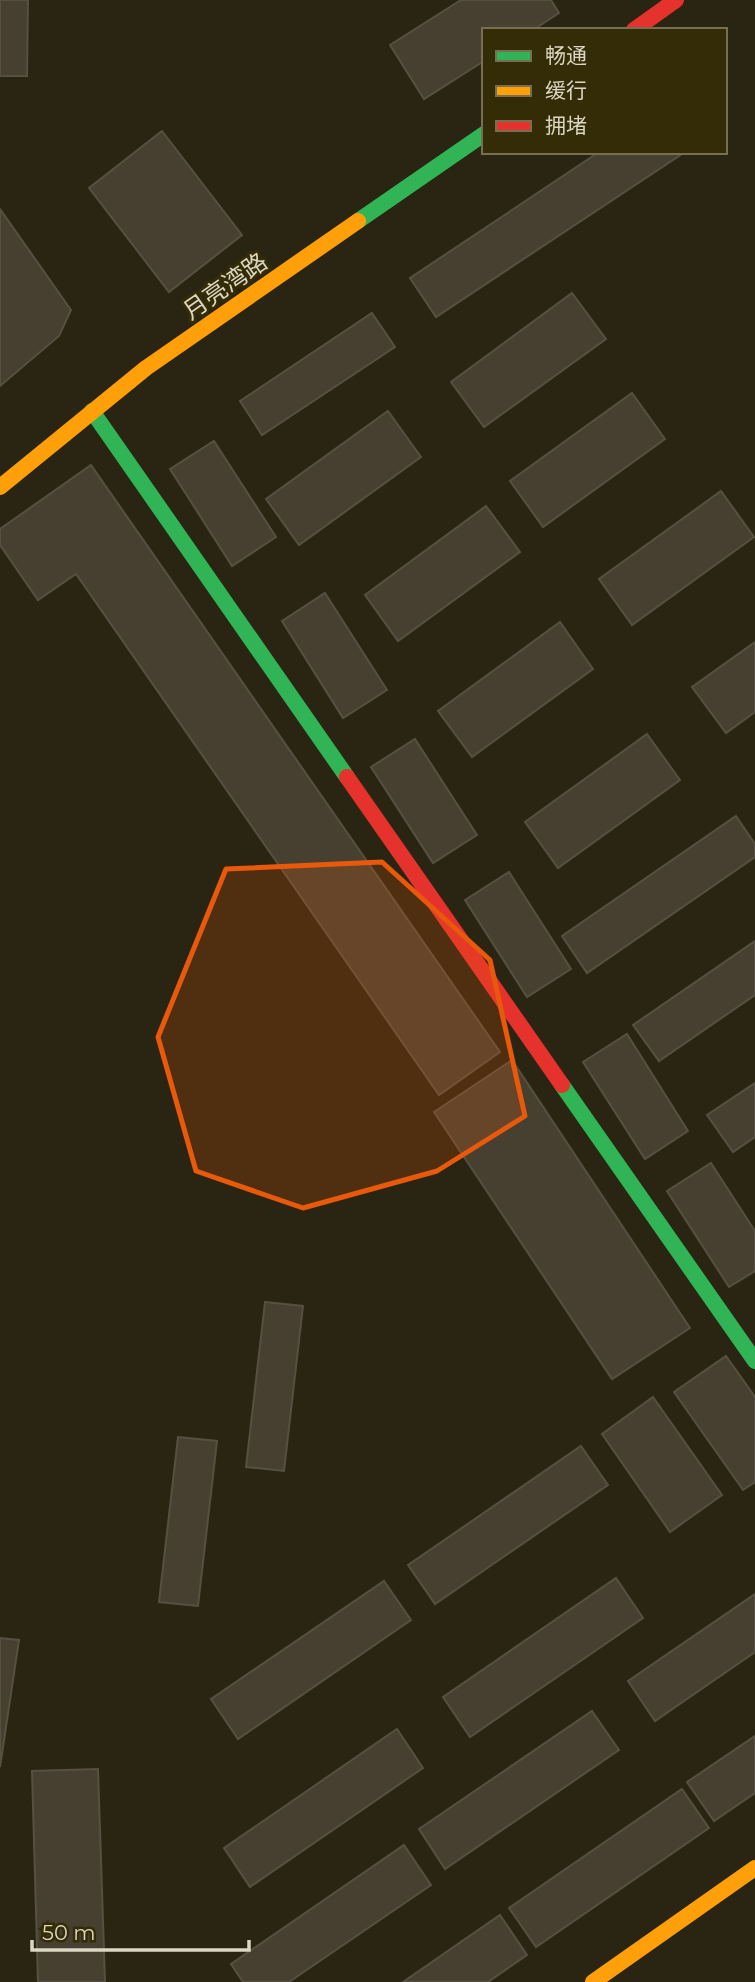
<svg xmlns="http://www.w3.org/2000/svg" width="755" height="1982" viewBox="0 0 755 1982" font-family="Montserrat,'Noto Sans SC',sans-serif">
<style>
.building{fill:#474031;stroke:#575042;stroke-width:2}
.lines{fill:none;stroke-linecap:round;stroke-linejoin:round}
.fast{stroke:#30b455;stroke-width:16}
.slow{stroke:#ff9f0a;stroke-width:16}
.jam{stroke:#e5322d;stroke-width:16}
.marked{fill:#e8590c;fill-opacity:0.2;stroke:#e8590c;stroke-width:5;stroke-linejoin:round}
.labels{text-anchor:middle;dominant-baseline:central;stroke-width:6;stroke-linejoin:round;paint-order:stroke}
.street-label{font-size:24px;fill:#dcd6c3;stroke:#342b07}
</style>
<rect width="100%" height="100%" fill="#2a2512"/>
<g class="building">
<path d="M 0,0 L 28,0 L 27,76 L 0,76 Z"/>
<path d="M 461,0 L 551,0 L 559,13 L 533,30 L 484,30 L 484,61 L 424,99 L 390,45 Z"/>
<path d="M 162,131 L 242,235 L 169,292 L 89,188 Z"/>
<path d="M 599,152 L 685,152 L 436,317 L 410,278 Z"/>
<path d="M 0,209 L 71,310 L 59,336 L 0,386 Z"/>
<path d="M 572,293 L 606,339 L 484,427 L 451,382 Z"/>
<path d="M 372,313 L 395,347 L 262,435 L 240,401 Z"/>
<path d="M 632,393 L 665,439 L 543,527 L 510,481 Z"/>
<path d="M 388,411 L 421,457 L 299,545 L 266,499 Z"/>
<path d="M 214,441 L 276,537 L 232,566 L 170,469 Z"/>
<path d="M 91,465 L 500,1052 L 439,1095 L 76,574 L 38,600 L 0,545 L 0,529 Z"/>
<path d="M 721,491 L 754,537 L 632,625 L 599,579 Z"/>
<path d="M 486,506 L 520,552 L 398,641 L 365,595 Z"/>
<path d="M 325,593 L 387,690 L 343,718 L 282,621 Z"/>
<path d="M 560,622 L 593,669 L 472,757 L 438,711 Z"/>
<path d="M 755,642 L 755,712 L 726,733 L 692,687 Z"/>
<path d="M 647,734 L 680,780 L 558,868 L 525,822 Z"/>
<path d="M 415,739 L 477,835 L 433,863 L 371,767 Z"/>
<path d="M 736,816 L 755,844 L 755,857 L 587,973 L 562,936 Z"/>
<path d="M 509,872 L 571,969 L 527,997 L 465,900 Z"/>
<path d="M 755,941 L 755,995 L 659,1061 L 633,1025 Z"/>
<path d="M 627,1034 L 688,1131 L 645,1159 L 583,1062 Z"/>
<path d="M 512,1060 L 690,1328 L 612,1379 L 434,1112 Z"/>
<path d="M 755,1083 L 755,1137 L 733,1152 L 707,1115 Z"/>
<path d="M 711,1163 L 755,1231 L 755,1271 L 729,1287 L 667,1191 Z"/>
<path d="M 265,1302 L 303,1306 L 284,1471 L 246,1467 Z"/>
<path d="M 726,1356 L 755,1397 L 755,1482 L 743,1490 L 674,1392 Z"/>
<path d="M 653,1397 L 722,1495 L 670,1532 L 602,1434 Z"/>
<path d="M 178,1437 L 217,1441 L 198,1606 L 159,1602 Z"/>
<path d="M 581,1446 L 608,1485 L 435,1604 L 408,1565 Z"/>
<path d="M 616,1578 L 643,1618 L 470,1737 L 443,1697 Z"/>
<path d="M 384,1581 L 411,1620 L 238,1739 L 211,1699 Z"/>
<path d="M 755,1594 L 755,1652 L 655,1721 L 628,1681 Z"/>
<path d="M 0,1638 L 19,1640 L 0,1767 Z"/>
<path d="M 592,1711 L 619,1750 L 445,1869 L 419,1829 Z"/>
<path d="M 397,1729 L 423,1768 L 250,1887 L 224,1848 Z"/>
<path d="M 755,1736 L 755,1793 L 714,1821 L 687,1782 Z"/>
<path d="M 98,1769 L 105,1982 L 38,1982 L 32,1771 Z"/>
<path d="M 682,1789 L 709,1828 L 536,1947 L 509,1908 Z"/>
<path d="M 404,1845 L 431,1885 L 289,1982 L 243,1982 L 231,1964 Z"/>
<path d="M 500,1915 L 527,1955 L 488,1982 L 403,1982 Z"/>
</g>
<g class="lines">
<g class="fast">
<path d="M 358,221 L 484,134"/>
<path d="M 92,411 L 347,777"/>
<path d="M 562,1085 L 755,1361"/>
</g>
<g class="slow">
<path d="M 0,487 L 146,368 L 358,221"/>
<path d="M 593,1982 L 755,1868"/>
</g>
<g class="jam">
<path d="M 634,30 L 676,0"/>
<path d="M 347,777 L 562,1085"/>
</g>
</g>
<path class="marked" d="M 382,862 L 490,960 L 525,1116 L 437,1171 L 303,1208 L 196,1171 L 158,1037 L 226,869 Z"/>
<g class="labels">
<g class="street-label">
<text transform="translate(225 286) rotate(-35)">月亮湾路</text>
</g>
</g>
<rect x="482" y="28" width="245" height="126" fill="#342b07" stroke="#776f52" stroke-width="2"/>
<rect x="496" y="51" width="35" height="10" fill="#30b455" stroke="#776f52" stroke-width="2"/>
<text x="545" y="63" font-size="21" fill="#dcd6c3">畅通</text>
<rect x="496" y="86" width="35" height="10" fill="#ff9f0a" stroke="#776f52" stroke-width="2"/>
<text x="545" y="98" font-size="21" fill="#dcd6c3">缓行</text>
<rect x="496" y="121" width="35" height="10" fill="#e5322d" stroke="#776f52" stroke-width="2"/>
<text x="545" y="133" font-size="21" fill="#dcd6c3">拥堵</text>
<path d="M32 1940v10h217v-10" fill="none" stroke="#dcd6c3" stroke-width="3.5"/>
<text x="42" y="1940" font-size="21" fill="#dcd6c3" stroke="#342b07" stroke-width="5" paint-order="stroke">50 m</text>
</svg>
